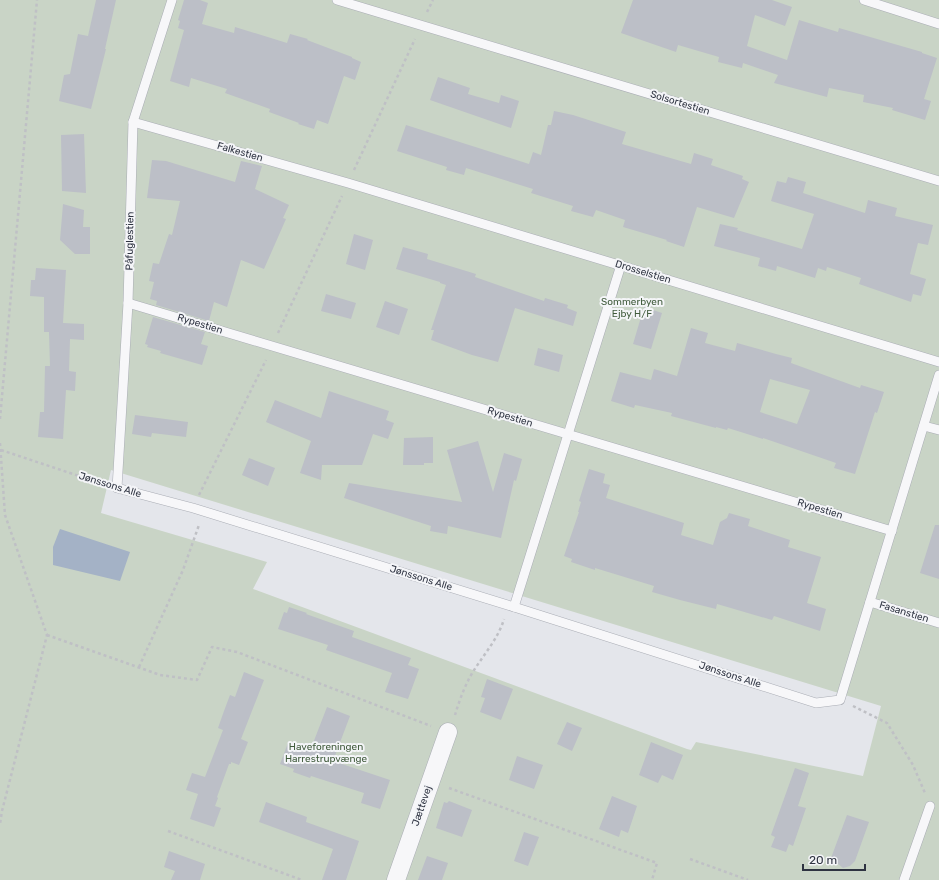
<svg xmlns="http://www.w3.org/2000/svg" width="939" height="880" viewBox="0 0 939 880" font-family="Rubik,sans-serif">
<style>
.green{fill:#c9d4c6;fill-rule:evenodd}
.water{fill:#a4b2c6}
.building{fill:#bcbfc7;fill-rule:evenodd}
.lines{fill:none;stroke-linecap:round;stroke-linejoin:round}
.lane-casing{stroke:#aaadb5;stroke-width:10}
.street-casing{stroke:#aaadb5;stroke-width:19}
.path{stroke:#bfc0c5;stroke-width:2.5;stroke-dasharray:3 3;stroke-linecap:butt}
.lane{stroke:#f7f7f9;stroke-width:9}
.street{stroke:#f7f7f9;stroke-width:18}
.labels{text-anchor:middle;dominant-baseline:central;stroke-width:4;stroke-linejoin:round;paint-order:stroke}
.street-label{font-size:10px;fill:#2e3341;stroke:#f4f5f8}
.park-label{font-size:10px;fill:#405b3c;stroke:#f4f5f8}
</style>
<rect width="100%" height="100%" fill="#e4e6eb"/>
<path class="green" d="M 0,0 L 939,0 L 939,880 L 0,880 ZM 111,470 L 881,706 L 863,776 L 696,742 L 691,750 L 687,749 L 253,589 L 267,562 L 101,513 Z"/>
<path class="water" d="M 60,529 L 130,552 L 120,581 L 53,565 L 53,547 Z"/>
<g class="building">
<path d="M 96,0 L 116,0 L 105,49 L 106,49 L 91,109 L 59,101 L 64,75 L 70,74 L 78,34 L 88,36 Z"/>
<path d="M 184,0 L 200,0 L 208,3 L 202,24 L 234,33 L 235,27 L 287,43 L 290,34 L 308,39 L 307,40 L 352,57 L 352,58 L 361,62 L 355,80 L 344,76 L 328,124 L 317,120 L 314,129 L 298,124 L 299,123 L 269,112 L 270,109 L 225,93 L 227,89 L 191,78 L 189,87 L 170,81 L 184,30 L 178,28 L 180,21 L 178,20 Z"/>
<path d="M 633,0 L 772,0 L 792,7 L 785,26 L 755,15 L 747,46 L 787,60 L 799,20 L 838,32 L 839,28 L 922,52 L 922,53 L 937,58 L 924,99 L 931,101 L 925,120 L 892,110 L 893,108 L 863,102 L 864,95 L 829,88 L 827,97 L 774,83 L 778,75 L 743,63 L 742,68 L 718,62 L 719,57 L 678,45 L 676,52 L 621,33 Z"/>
<path d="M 438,77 L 470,88 L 468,94 L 499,103 L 501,95 L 519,101 L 511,128 L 430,100 Z"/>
<path d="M 554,111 L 573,115 L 626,132 L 622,144 L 691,164 L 694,153 L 713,159 L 711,165 L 743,176 L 742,179 L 749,182 L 734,218 L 697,207 L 684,247 L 666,241 L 667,240 L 623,227 L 625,220 L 596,210 L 593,217 L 571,211 L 573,206 L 531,193 L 533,189 L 466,168 L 464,175 L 446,170 L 447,167 L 397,151 L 406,125 L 529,164 L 533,152 L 541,155 L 548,125 L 551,125 Z"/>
<path d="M 84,134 L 86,193 L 62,191 L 61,135 Z"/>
<path d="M 152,160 L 166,161 L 235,182 L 241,161 L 262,166 L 255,189 L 289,205 L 283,218 L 286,219 L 264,269 L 241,260 L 227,307 L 214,302 L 209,321 L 156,305 L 157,301 L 150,299 L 154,282 L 149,281 L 153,263 L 159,264 L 169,234 L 172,235 L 180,201 L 147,198 Z"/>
<path d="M 788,177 L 806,182 L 803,193 L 865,213 L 868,200 L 897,208 L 895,216 L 933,225 L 928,245 L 918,243 L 910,274 L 926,279 L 921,296 L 913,294 L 911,302 L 859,284 L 861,278 L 827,267 L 826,271 L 818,268 L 815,278 L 777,266 L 776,271 L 758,266 L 760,258 L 714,246 L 720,224 L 738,228 L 737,230 L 802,249 L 814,214 L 771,201 L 777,181 L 786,183 Z"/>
<path d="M 63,204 L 84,210 L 83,227 L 90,227 L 90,254 L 75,254 L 60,240 Z"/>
<path d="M 354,234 L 373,240 L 365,270 L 346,264 Z"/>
<path d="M 403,247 L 428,254 L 427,259 L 476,274 L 475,277 L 544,301 L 545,298 L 568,305 L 567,308 L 577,312 L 573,326 L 515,308 L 498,362 L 472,355 L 431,340 L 434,330 L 431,330 L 446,285 L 440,283 L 440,282 L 396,269 Z"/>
<path d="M 36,268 L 66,270 L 63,323 L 84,324 L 84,340 L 70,339 L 69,371 L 76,372 L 75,391 L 66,390 L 63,439 L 38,437 L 40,412 L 44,412 L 45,366 L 50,366 L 49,332 L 44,332 L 44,297 L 30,296 L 31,280 L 35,280 Z"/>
<path d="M 326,294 L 356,303 L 351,319 L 321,311 Z"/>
<path d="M 385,301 L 408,309 L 399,335 L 376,327 Z"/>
<path d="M 644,307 L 662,313 L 651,349 L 633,344 Z"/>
<path d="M 153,317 L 205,332 L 201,344 L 208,346 L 202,365 L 160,353 L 161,351 L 147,347 L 148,345 L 145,344 Z"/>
<path d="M 691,328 L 708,333 L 705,343 L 735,351 L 737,343 L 776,354 L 792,358 L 791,363 L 860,388 L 861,385 L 884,392 L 877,413 L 875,412 L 855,474 L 834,468 L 836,463 L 763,438 L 763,439 L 728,428 L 727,430 L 716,427 L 716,428 L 671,416 L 672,413 L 635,405 L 634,408 L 611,401 L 620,372 L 651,380 L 654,369 L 677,376 ZM 770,379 L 810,390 L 797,424 L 760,412 Z"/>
<path d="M 538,348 L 563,355 L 559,372 L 534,365 Z"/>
<path d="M 329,391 L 389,411 L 386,420 L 394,423 L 388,439 L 373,434 L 362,465 L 322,465 L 321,480 L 300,473 L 311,441 L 266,422 L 275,400 L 321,418 Z"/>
<path d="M 135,415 L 188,422 L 186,437 L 152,433 L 151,437 L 132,434 Z"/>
<path d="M 433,437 L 433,463 L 424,463 L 424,465 L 403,465 L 404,438 Z"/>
<path d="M 478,441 L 493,492 L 504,453 L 522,459 L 516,481 L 514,480 L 501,538 L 448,526 L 447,534 L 430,531 L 431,526 L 344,498 L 349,483 L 462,502 L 447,450 Z"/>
<path d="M 249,458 L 275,468 L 268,486 L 242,475 Z"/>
<path d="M 589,469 L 605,474 L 603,483 L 610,485 L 606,498 L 684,523 L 681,535 L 713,545 L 720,522 L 727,518 L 729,513 L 750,519 L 748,526 L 790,540 L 788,547 L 821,557 L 807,603 L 826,609 L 820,631 L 774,616 L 772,620 L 717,604 L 716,609 L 680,600 L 652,592 L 654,586 L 595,568 L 595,570 L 571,562 L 572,559 L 564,556 L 579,512 L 578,512 L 581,502 L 579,501 Z"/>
<path d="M 935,525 L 939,525 L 939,579 L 920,573 Z"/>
<path d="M 289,607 L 307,613 L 306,614 L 354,631 L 352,637 L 411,658 L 408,665 L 419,669 L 408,699 L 385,692 L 392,673 L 326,650 L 328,645 L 278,629 L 284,612 L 287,613 Z"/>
<path d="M 244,672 L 264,680 L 241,739 L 248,742 L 239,765 L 231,762 L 231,764 L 229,764 L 217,797 L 218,798 L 215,806 L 221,808 L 214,827 L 190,819 L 198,794 L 186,790 L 192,773 L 205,777 L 223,730 L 218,728 L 224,711 L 230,695 L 235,697 Z"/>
<path d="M 487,679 L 513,689 L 501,720 L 480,712 L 485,698 L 481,697 Z"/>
<path d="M 327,707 L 350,716 L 333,761 L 390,780 L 380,809 L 361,803 L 364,793 L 311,776 L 310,778 L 293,772 L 294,769 L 280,764 L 288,743 L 310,751 Z"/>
<path d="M 567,722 L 582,728 L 572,751 L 557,744 Z"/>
<path d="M 651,742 L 683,755 L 673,780 L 662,775 L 658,783 L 639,775 Z"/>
<path d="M 517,756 L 543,765 L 534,789 L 509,780 Z"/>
<path d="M 795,768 L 809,773 L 798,806 L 806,808 L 793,846 L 789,844 L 786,852 L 771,847 L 775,837 L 771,835 Z"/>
<path d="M 612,796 L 637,806 L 628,833 L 621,830 L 619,837 L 599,829 Z"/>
<path d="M 449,801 L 472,810 L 462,837 L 436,828 L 444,802 L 447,803 Z"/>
<path d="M 266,802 L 307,817 L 306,822 L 359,841 L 346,880 L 322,880 L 333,849 L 259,822 Z"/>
<path d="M 847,815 L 869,822 L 855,861 L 850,866 L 843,868 L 831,858 Z"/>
<path d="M 524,832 L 539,837 L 528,866 L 514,861 Z"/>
<path d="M 169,851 L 205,864 L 200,880 L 171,880 L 175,871 L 164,867 Z"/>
<path d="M 427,856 L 448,863 L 442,880 L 418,880 Z"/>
</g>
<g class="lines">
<g class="lane-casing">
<g id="lane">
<path d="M 172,0 L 133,122 L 128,303 L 117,488 L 193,508 L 514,607 L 816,703 L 840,700 L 939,375"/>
<path d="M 337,0 L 939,181"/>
<path d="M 864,0 L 939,24"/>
<path d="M 133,122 L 348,183 L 939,362"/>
<path d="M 128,303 L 892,531"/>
<path d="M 924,426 L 939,430"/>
<path d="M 870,602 L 939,623"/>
<path d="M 514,607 L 621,265"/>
<path d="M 904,880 L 930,806"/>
</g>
</g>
<g class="street-casing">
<path id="street" d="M 396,880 L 448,732"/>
</g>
<g class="path">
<path d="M 427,12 L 433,0"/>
<path d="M 354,170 L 415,39"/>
<path d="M 278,333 L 342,196"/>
<path d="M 0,419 L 37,0"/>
<path d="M 0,443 L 5,515 L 47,635 L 2,811 L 0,824"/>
<path d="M 1,450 L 103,484"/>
<path d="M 199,495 L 266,360"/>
<path d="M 47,635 L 160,675 L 197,680 L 212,647 L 237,652 L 431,726"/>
<path d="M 139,667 L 183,570 L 199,525"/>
<path d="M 853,706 L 887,723 L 913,765 L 925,793"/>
<path d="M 455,715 C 458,705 462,693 467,683 C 477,661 497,643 504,619"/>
<path d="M 449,788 L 657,863 L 652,880"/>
<path d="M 168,831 L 302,880"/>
<path d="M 690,859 L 748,880"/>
</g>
<use href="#lane" class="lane"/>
<use href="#street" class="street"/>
</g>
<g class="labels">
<g class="street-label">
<text transform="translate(680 103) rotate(17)">Solsortestien</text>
<text transform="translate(240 152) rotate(16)">Falkestien</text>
<text transform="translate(130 241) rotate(-89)">Påfuglestien</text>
<text transform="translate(643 272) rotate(17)">Drosselstien</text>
<text transform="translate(200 324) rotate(17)">Rypestien</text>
<text transform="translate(510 417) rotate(17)">Rypestien</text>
<text transform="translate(110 485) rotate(17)">Jønssons Alle</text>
<text transform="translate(820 509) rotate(17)">Rypestien</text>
<text transform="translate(421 578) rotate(17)">Jønssons Alle</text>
<text transform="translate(904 612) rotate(17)">Fasanstien</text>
<text transform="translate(730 675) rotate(18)">Jønssons Alle</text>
<text transform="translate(422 806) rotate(-71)">Jættevej</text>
</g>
<g class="park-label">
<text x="632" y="302">Sommerbyen<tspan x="632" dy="12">Ejby H/F</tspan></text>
<text x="326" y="747">Haveforeningen<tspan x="326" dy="12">Harrestrupvænge</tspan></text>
</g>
</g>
<path d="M803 864v6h62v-6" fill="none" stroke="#2e3341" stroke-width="2"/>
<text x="809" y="864" font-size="12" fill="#2e3341" stroke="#f4f5f8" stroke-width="3" paint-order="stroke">20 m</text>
</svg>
